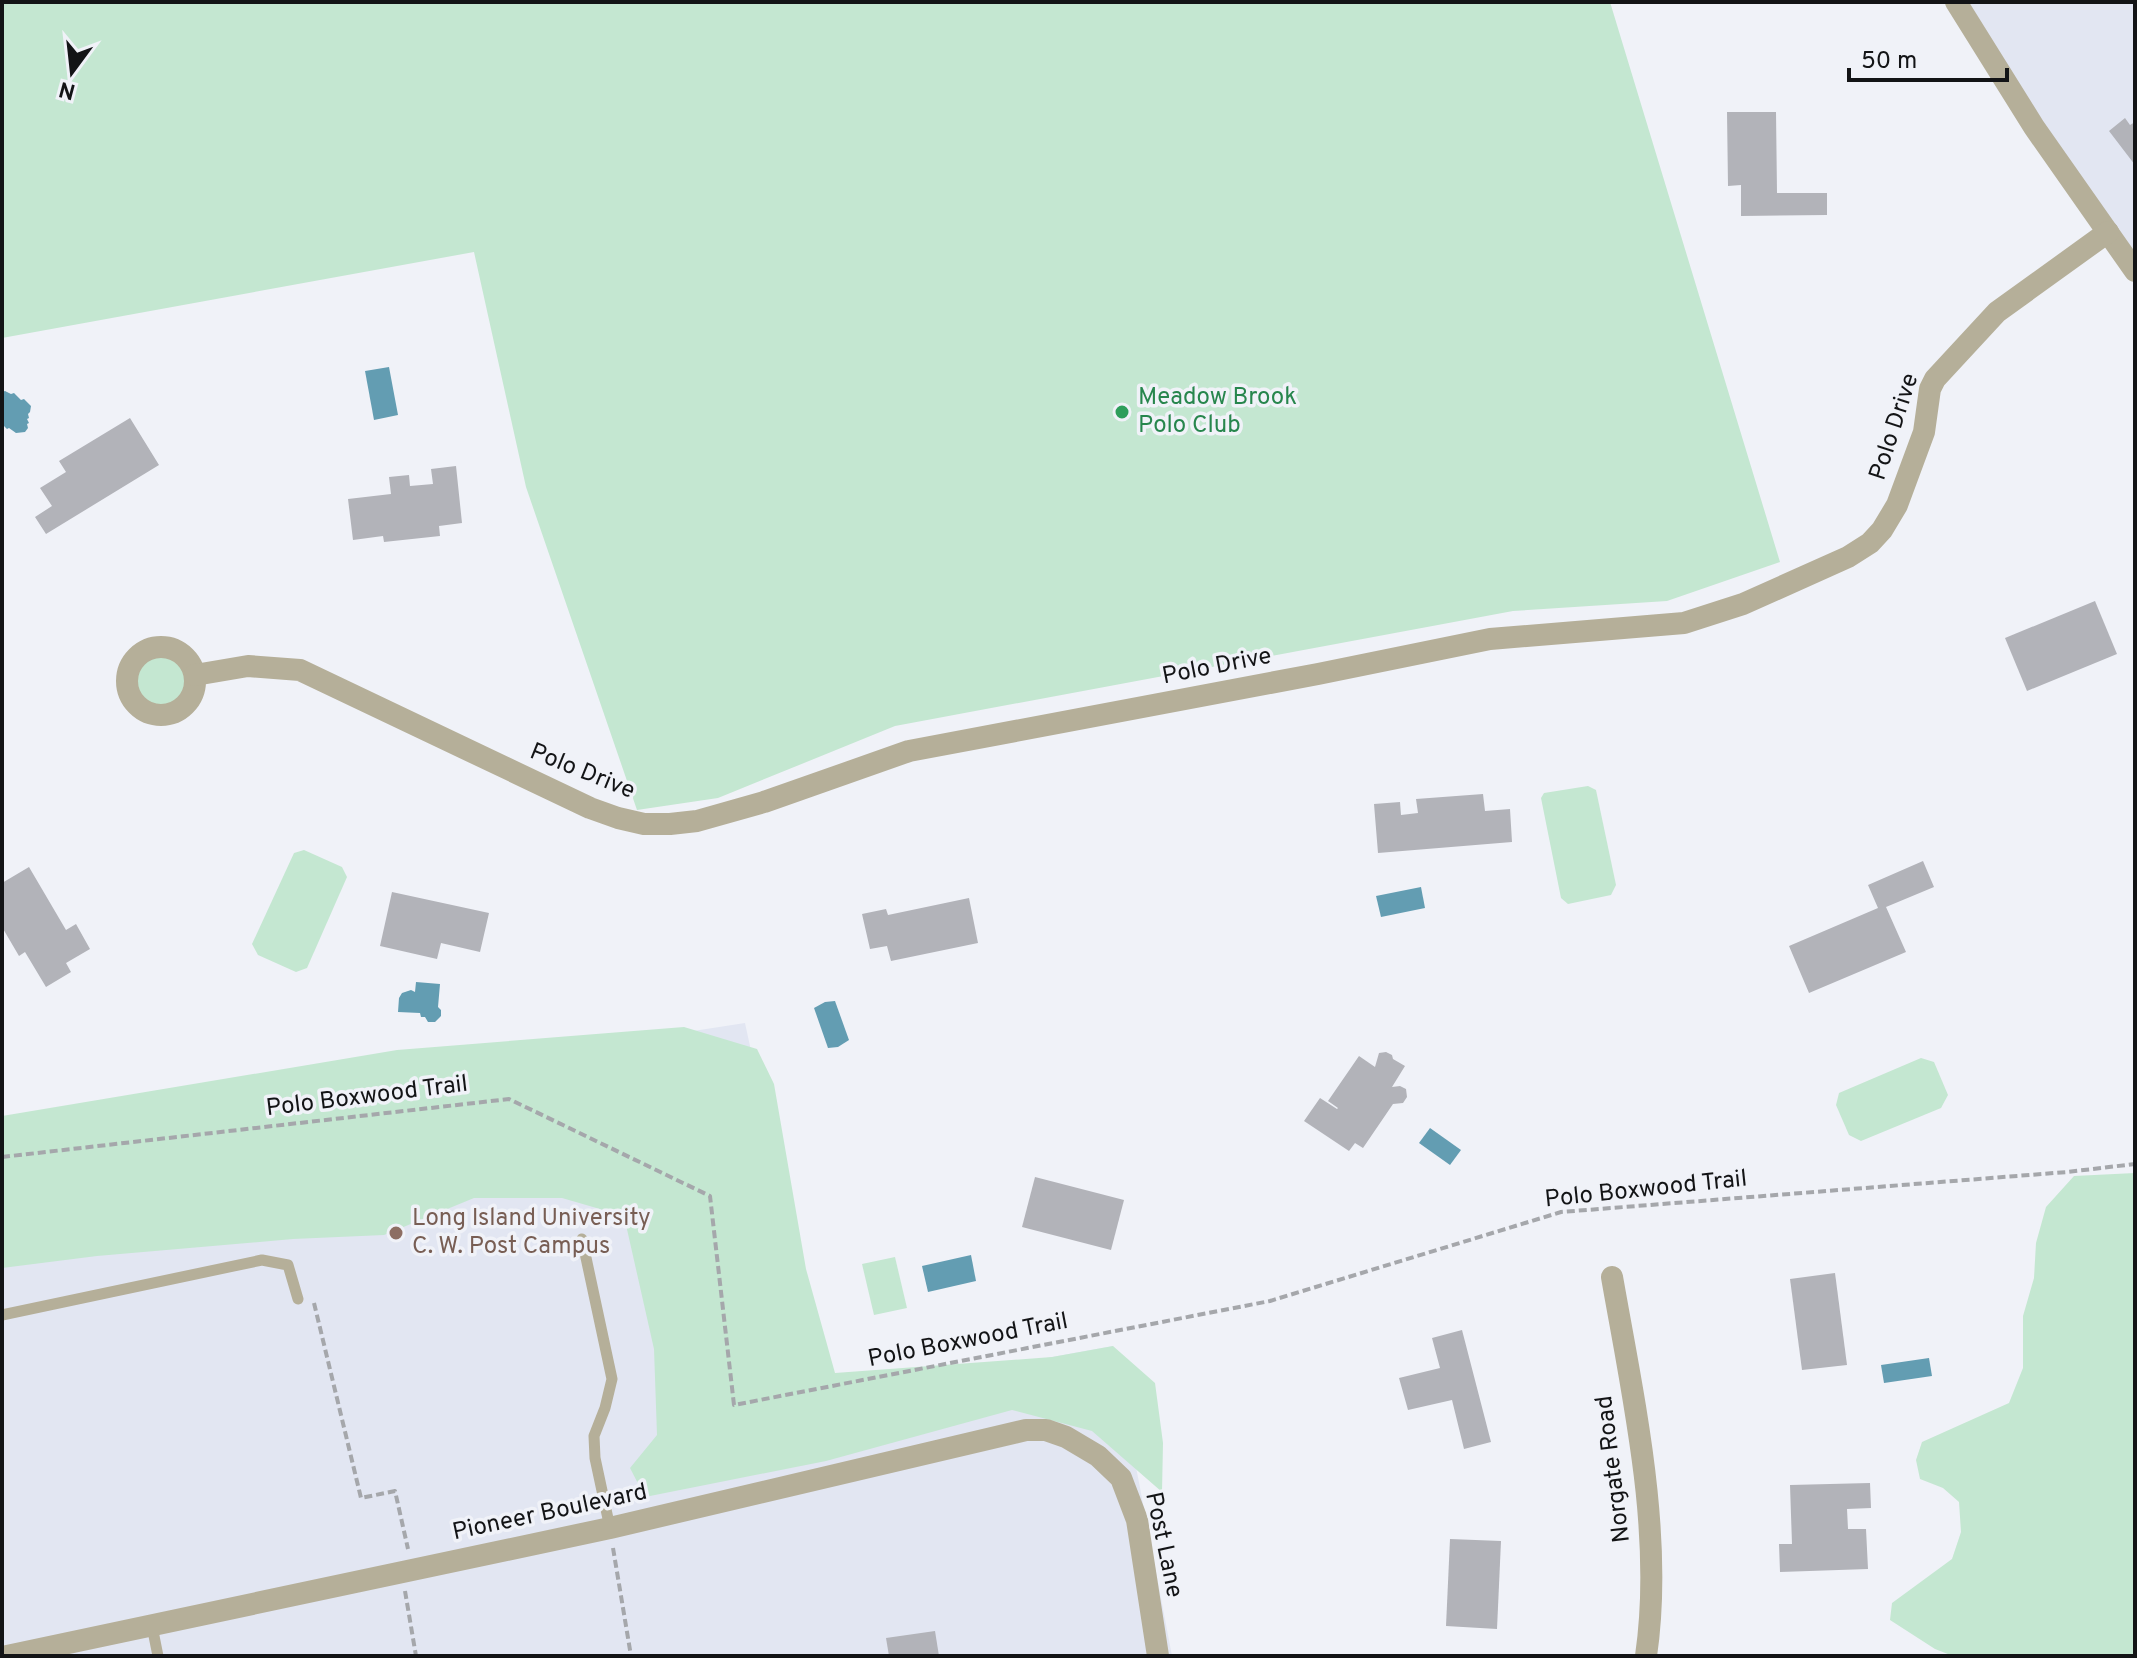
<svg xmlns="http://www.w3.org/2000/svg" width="2137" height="1658" viewBox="0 0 2137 1658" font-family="Overpass,sans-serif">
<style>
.built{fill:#e2e6f2}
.green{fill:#c4e7d1}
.water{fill:#639db2}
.building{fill:#b2b3b9}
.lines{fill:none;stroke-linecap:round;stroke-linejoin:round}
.path{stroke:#a5a7ab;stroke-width:4;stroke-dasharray:8 4;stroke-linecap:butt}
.service{stroke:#b5af99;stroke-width:11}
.minor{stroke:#b5af99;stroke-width:22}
.leisure-dot{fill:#2e9e5b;stroke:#f0f2f8;stroke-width:3}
.education-dot{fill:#8d6e63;stroke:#f0f2f8;stroke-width:3}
.labels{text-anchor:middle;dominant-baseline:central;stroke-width:7;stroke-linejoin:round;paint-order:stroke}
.leisure-label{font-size:24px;fill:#27864d;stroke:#f0f2f8;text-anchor:start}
.street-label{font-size:24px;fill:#131416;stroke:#f0f2f8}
.education-label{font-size:24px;fill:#785e54;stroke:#f0f2f8;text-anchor:start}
</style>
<rect width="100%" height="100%" fill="#f0f2f8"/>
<g class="built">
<path d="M 1956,2 L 2135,2 L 2135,271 Z"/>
<path d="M 745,1023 L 826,1398 L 1113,1346 L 1172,1656 L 2,1656 L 2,1119 L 472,1065 Z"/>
</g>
<g class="green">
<path d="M 2,2 L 1610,2 L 1780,562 L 1667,601 L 1513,611 L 895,726 L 718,798 L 637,810 L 526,487 L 474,252 L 2,338 Z"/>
<circle cx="162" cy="681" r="30"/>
<path d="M 1588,786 L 1596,790 L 1616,885 L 1611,895 L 1568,904 L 1561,898 L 1541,798 L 1544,793 Z"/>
<path d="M 304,850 L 342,867 L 347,877 L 307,968 L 296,972 L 258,955 L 252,944 L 294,853 Z"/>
<path d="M 684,1027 L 757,1049 L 774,1084 L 806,1269 L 835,1373 L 1052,1357 L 1113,1346 L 1155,1383 L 1163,1443 L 1162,1492 L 1092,1431 L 1012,1410 L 826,1461 L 645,1497 L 630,1468 L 657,1435 L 654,1349 L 624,1216 L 562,1198 L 474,1198 L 384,1235 L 293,1239 L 97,1256 L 2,1268 L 2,1116 L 397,1050 Z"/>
<path d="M 1921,1058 L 1934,1062 L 1948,1095 L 1941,1108 L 1861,1141 L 1849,1135 L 1836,1105 L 1839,1093 Z"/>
<path d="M 2135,1173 L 2135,1656 L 1953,1656 L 1935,1649 L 1890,1620 L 1892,1603 L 1952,1559 L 1961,1532 L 1959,1502 L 1943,1488 L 1920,1479 L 1916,1460 L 1922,1442 L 2009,1403 L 2023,1368 L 2023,1316 L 2034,1278 L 2036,1243 L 2046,1207 L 2074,1176 Z"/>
<path d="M 895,1257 L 907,1308 L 874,1315 L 862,1264 Z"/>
</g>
<g class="water">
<path d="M 389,367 L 398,415 L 374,420 L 365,371 Z"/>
<path d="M 5,391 L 11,394 L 14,393 L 21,400 L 24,399 L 31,406 L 30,412 L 28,414 L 29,418 L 27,419 L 29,423 L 27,424 L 28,428 L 25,432 L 16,433 L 9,428 L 7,429 L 4,426 L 2,427 L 2,392 Z"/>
<path d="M 1421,887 L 1425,908 L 1381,917 L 1376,896 Z"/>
<path d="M 416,982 L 440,984 L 438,1007 L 441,1010 L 441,1016 L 435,1022 L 428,1022 L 425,1017 L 421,1017 L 420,1013 L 398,1012 L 399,998 L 402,993 L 411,990 L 415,992 Z"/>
<path d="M 835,1001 L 849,1040 L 838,1047 L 828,1048 L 814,1008 L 825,1002 Z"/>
<path d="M 1430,1128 L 1461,1150 L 1450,1165 L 1419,1143 Z"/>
<path d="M 971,1255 L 976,1281 L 928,1292 L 922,1266 Z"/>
<path d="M 1929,1358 L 1932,1376 L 1884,1383 L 1881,1365 Z"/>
</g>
<g class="building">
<path d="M 1727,112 L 1776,112 L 1777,193 L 1827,193 L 1827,215 L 1741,216 L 1741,185 L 1728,186 Z"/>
<path d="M 2125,118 L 2130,125 L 2135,122 L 2135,165 L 2109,131 Z"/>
<path d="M 130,418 L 159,465 L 46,534 L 35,517 L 52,506 L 40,488 L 66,472 L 59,461 Z"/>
<path d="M 456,466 L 462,523 L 439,526 L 440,536 L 384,542 L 383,536 L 353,540 L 348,499 L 391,494 L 389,477 L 409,475 L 410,486 L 433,484 L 431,469 Z"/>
<path d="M 2095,601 L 2117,654 L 2027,691 L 2005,638 Z"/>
<path d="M 1483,794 L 1485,811 L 1510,809 L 1512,842 L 1378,853 L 1374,804 L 1400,802 L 1401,815 L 1418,813 L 1416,799 Z"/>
<path d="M 1923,861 L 1934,887 L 1886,907 L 1906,952 L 1809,993 L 1789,946 L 1878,908 L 1868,885 Z"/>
<path d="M 29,867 L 66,930 L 76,924 L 90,949 L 66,963 L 71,972 L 46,987 L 25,952 L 19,956 L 2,927 L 2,883 Z"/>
<path d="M 392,892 L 489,913 L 480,952 L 441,943 L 437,959 L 380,946 Z"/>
<path d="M 969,898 L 978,943 L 891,961 L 887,946 L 870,949 L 862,914 L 886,909 L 888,915 Z"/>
<path d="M 1386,1052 L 1392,1055 L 1393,1059 L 1405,1066 L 1392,1087 L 1400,1086 L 1406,1089 L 1407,1097 L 1403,1103 L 1393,1104 L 1363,1148 L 1355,1143 L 1349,1151 L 1304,1121 L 1320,1098 L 1337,1109 L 1338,1108 L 1328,1101 L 1359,1056 L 1375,1067 L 1379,1053 Z"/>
<path d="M 1035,1177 L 1124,1200 L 1111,1250 L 1022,1227 Z"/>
<path d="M 1835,1273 L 1847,1365 L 1802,1370 L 1790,1279 Z"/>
<path d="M 1462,1330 L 1491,1442 L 1464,1449 L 1452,1400 L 1408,1410 L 1399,1378 L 1440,1368 L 1432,1338 Z"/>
<path d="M 1870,1483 L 1871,1508 L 1847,1509 L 1848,1529 L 1866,1529 L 1868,1569 L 1780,1572 L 1779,1544 L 1792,1544 L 1790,1485 Z"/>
<path d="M 1450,1539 L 1501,1541 L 1497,1629 L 1446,1626 Z"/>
<path d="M 935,1631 L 939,1656 L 889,1656 L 886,1638 Z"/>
</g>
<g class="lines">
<g class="path">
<path d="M 2,1157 L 509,1099 L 710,1196 L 734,1405 L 1270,1301 L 1561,1212 L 2067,1172 L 2135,1164"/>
<path d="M 314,1303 L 361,1498 L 395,1491 L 408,1549"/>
<path d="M 613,1548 L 631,1656"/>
<path d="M 405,1591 L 416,1656"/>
</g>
<g class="service">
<path d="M 582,1239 L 612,1379 L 605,1408 L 594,1436 L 595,1458 L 610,1528"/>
<path d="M 2,1315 L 262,1260 L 288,1265 L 298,1299"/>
<path d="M 152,1626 L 158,1656"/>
</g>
<g class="minor">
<path d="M 1956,2 L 2034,127 L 2135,271"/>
<circle cx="161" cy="681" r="34"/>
<path d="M 195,675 L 248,666 L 300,670 L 590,808 L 618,818 L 644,824 L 670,824 L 697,821 L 764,802 L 909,751 L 1318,674 L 1490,639 L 1684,623 L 1743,604 L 1848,557 L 1870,543 L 1882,530 L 1897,505 L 1924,432 L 1930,389 L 1935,379 L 1997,312 L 2108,232"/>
<path d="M 1612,1277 C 1633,1397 1664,1534 1646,1656"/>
<path d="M 7,1656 L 610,1528 L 1026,1430 L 1046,1430 L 1066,1437 L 1098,1456 L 1121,1478 L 1137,1520 L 1158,1656"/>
</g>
</g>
<circle class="leisure-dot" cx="1122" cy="412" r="8"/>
<circle class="education-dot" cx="396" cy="1233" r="8"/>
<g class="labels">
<g class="leisure-label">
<text x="1138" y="398">Meadow Brook<tspan x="1138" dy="28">Polo Club</tspan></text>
</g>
<g class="street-label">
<text transform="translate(1895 427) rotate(-72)">Polo Drive</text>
<text transform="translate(1217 667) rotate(-11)">Polo Drive</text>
<text transform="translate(582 772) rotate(22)">Polo Drive</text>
<text transform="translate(367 1097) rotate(-7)">Polo Boxwood Trail</text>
<text transform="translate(1646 1190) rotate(-6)">Polo Boxwood Trail</text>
<text transform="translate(968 1341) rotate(-11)">Polo Boxwood Trail</text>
<text transform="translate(1614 1469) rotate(-97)">Norgate Road</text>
<text transform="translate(550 1513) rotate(-12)">Pioneer Boulevard</text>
<text transform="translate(1163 1545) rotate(78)">Post Lane</text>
</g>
<g class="education-label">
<text x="412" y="1219">Long Island University<tspan x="412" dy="28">C. W. Post Campus</tspan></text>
</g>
</g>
<rect width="2137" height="1658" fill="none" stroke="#131416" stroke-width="8"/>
<g transform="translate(72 72) rotate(195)" stroke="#f0f2f8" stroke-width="6" paint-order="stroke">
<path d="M0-6L14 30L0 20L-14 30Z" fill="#131416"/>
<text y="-12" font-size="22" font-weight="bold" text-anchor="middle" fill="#131416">N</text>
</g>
<path d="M1849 68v12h158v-12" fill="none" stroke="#131416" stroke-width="4"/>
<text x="1861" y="68" font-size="24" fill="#131416" stroke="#f0f2f8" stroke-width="6" paint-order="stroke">50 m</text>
</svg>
